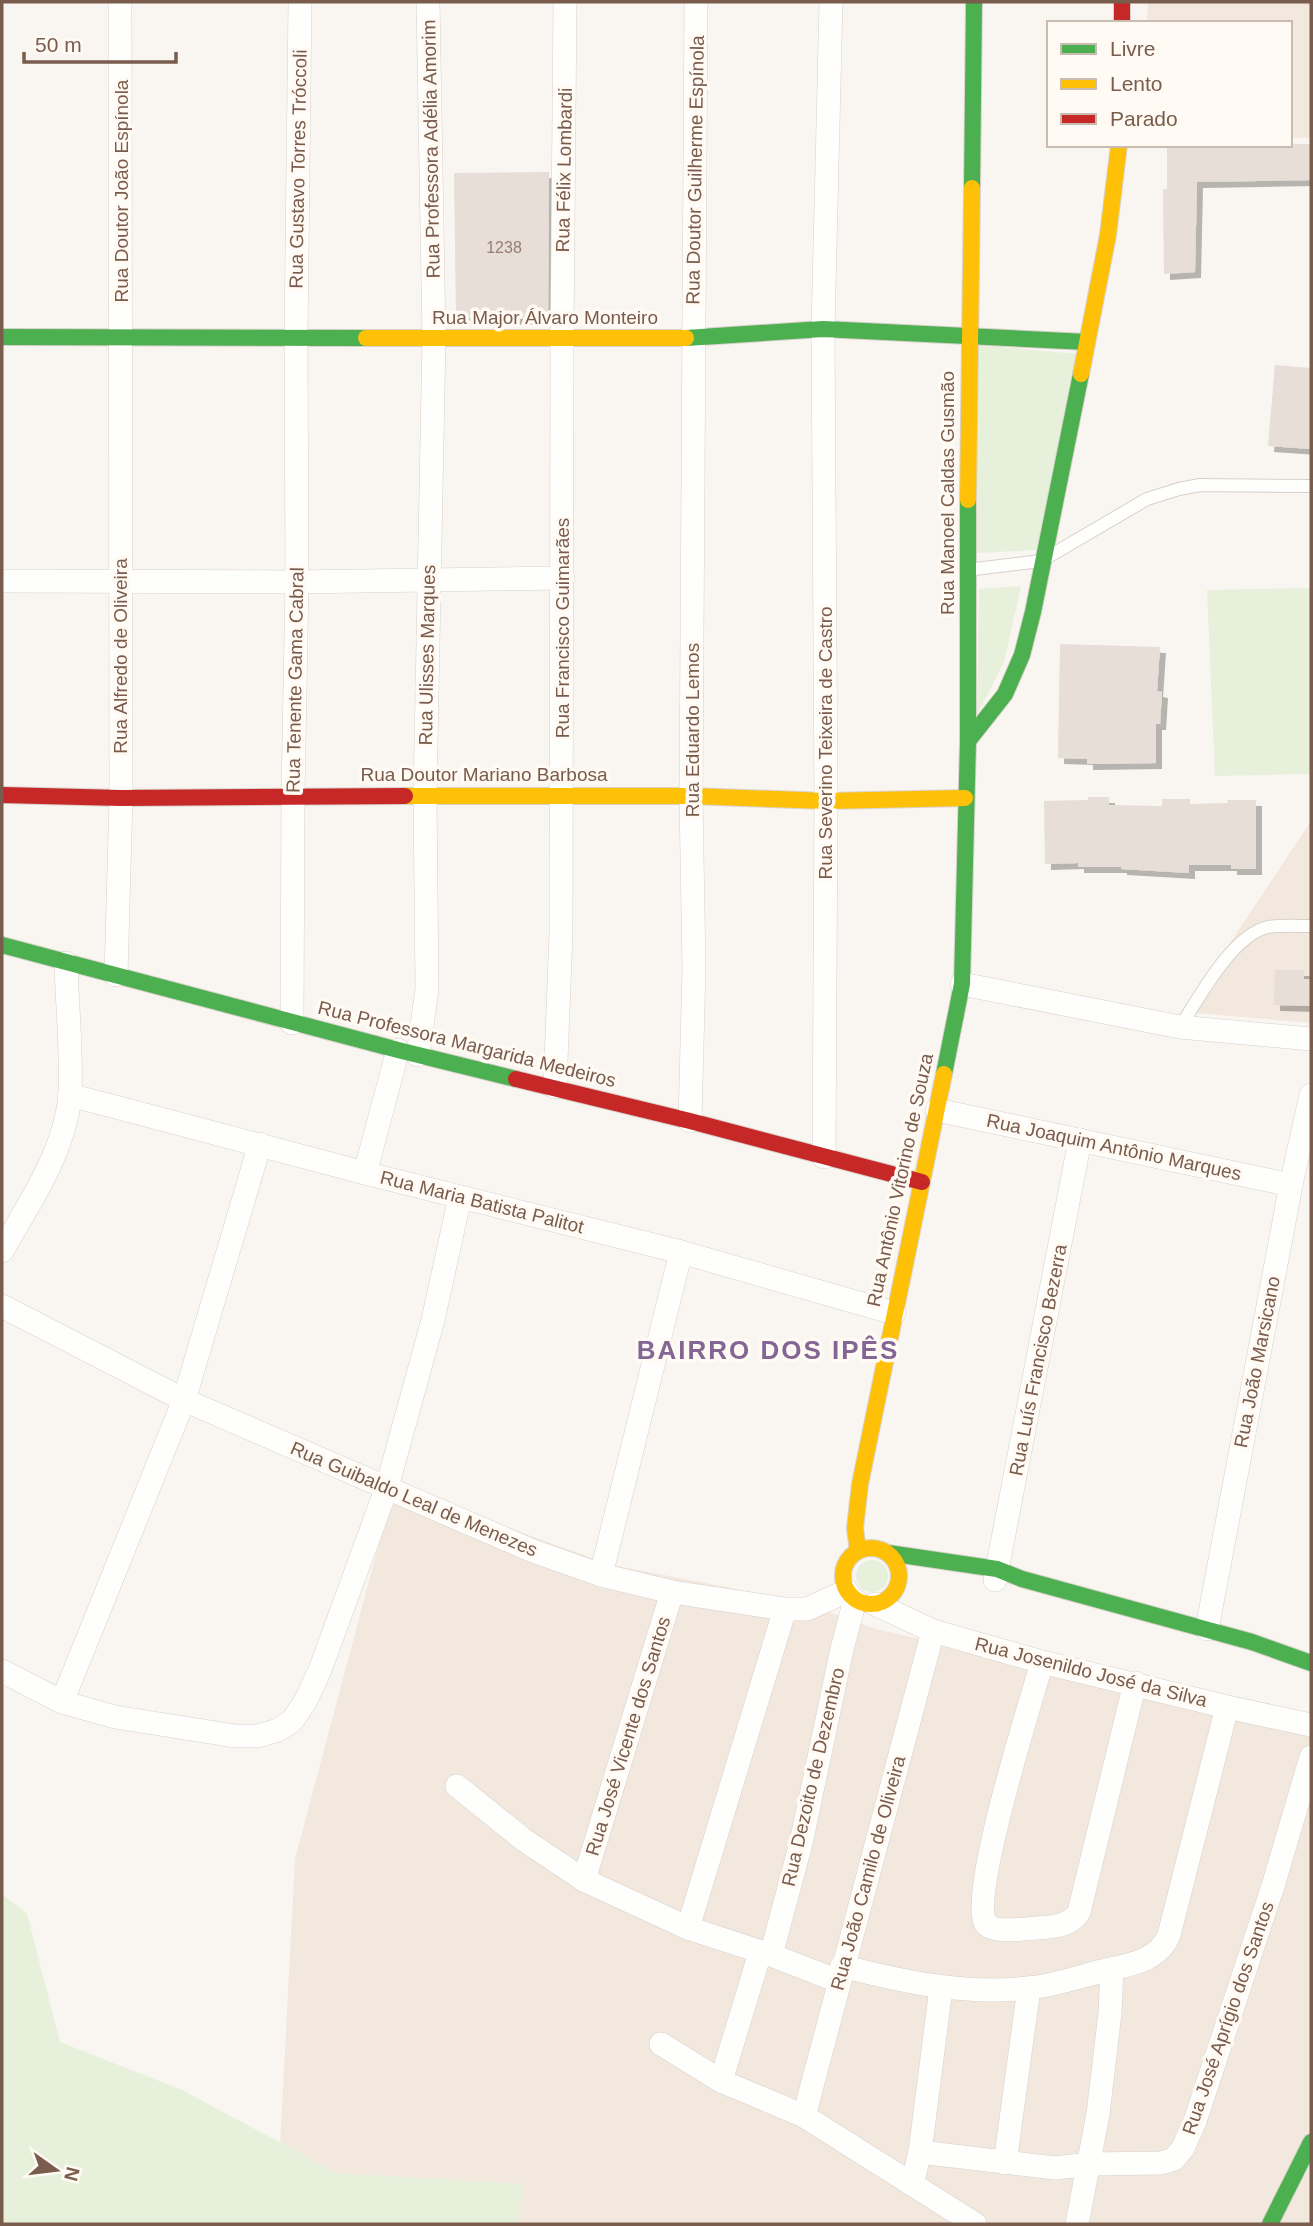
<svg xmlns="http://www.w3.org/2000/svg" width="1313" height="2226" viewBox="0 0 1313 2226" font-family="Arial,sans-serif">
<style>
.residential{fill:#f2e8de}
.green{fill:#e7f0db}
.building{fill:#e6ded7;filter:url(#shadow)}
.lines{fill:none;stroke-linecap:round;stroke-linejoin:round}
.lane-casing{stroke:#d7d1cb;stroke-width:14}
.street-casing{stroke:#d7d1cb;stroke-width:24}
.fast-casing{stroke:#d9d2cb;stroke-width:18}
.slow-casing{stroke:#d9d2cb;stroke-width:18}
.jam-casing{stroke:#d9d2cb;stroke-width:18}
.lane{stroke:#fefefd;stroke-width:12}
.street{stroke:#fefefd;stroke-width:23}
.fast{stroke:#4caf50;stroke-width:16}
.slow{stroke:#ffc107;stroke-width:16}
.jam{stroke:#c62828;stroke-width:16}
.labels{text-anchor:middle;dominant-baseline:central;stroke-width:7;stroke-linejoin:round;paint-order:stroke}
.number-label{font-size:16px;fill:#977e72}
.street-label{font-size:19px;fill:#7a5c4d;stroke:#fffaf3}
.district-label{font-size:26px;font-weight:bold;letter-spacing:2px;fill:#846695;stroke:#fffaf3}
</style>
<defs>
<filter id="shadow"><feDropShadow dx="6" dy="6" stdDeviation="0" flood-color="#0004"/></filter>
</defs>
<rect width="100%" height="100%" fill="#f9f5f0"/>
<g class="residential">
<path d="M 1148,2 L 1311,2 L 1311,138 L 1290,138 L 1290,23 L 1147,23 Z"/>
<path d="M 1311,821 L 1311,1023 L 1184,1012 Z"/>
<path d="M 394,1487 L 612,1565 L 798,1601 L 876,1629 L 1311,1729 L 1311,2224 L 276,2224 L 295,1859 Z"/>
</g>
<g class="green">
<path d="M 978,345 L 1078,354 L 1036,550 L 977,553 Z"/>
<path d="M 1021,586 L 1004,662 L 977,715 L 979,589 Z"/>
<path d="M 1311,588 L 1311,774 L 1215,776 L 1207,590 Z"/>
<circle cx="872" cy="1576" r="16"/>
<path d="M 2,1894 L 27,1914 L 60,2042 L 182,2090 L 337,2173 L 524,2184 L 517,2224 L 2,2224 Z"/>
</g>
<g class="building">
<path d="M 1311,144 L 1311,180 L 1197,182 L 1195,272 L 1164,274 L 1163,189 L 1167,189 L 1167,145 Z"/>
<path d="M 549,172 L 548,319 L 456,318 L 454,173 Z"/>
<path d="M 1275,365 L 1311,368 L 1311,449 L 1268,446 Z"/>
<path d="M 1060,644 L 1160,647 L 1157,691 L 1162,692 L 1160,724 L 1156,724 L 1156,763 L 1087,764 L 1087,759 L 1058,758 Z"/>
<path d="M 1088,797 L 1109,797 L 1109,805 L 1162,806 L 1162,799 L 1190,799 L 1190,804 L 1228,803 L 1227,800 L 1256,800 L 1256,869 L 1231,869 L 1231,865 L 1189,865 L 1189,873 L 1121,869 L 1121,867 L 1078,867 L 1078,863 L 1045,864 L 1044,801 L 1088,800 Z"/>
<path d="M 1275,970 L 1304,970 L 1304,979 L 1311,979 L 1311,1006 L 1274,1005 Z"/>
</g>
<g class="lines">
<g class="lane-casing">
<g id="lane">
<path d="M 967,570 L 1041,561 L 1147,499 L 1179,489 L 1200,485 L 1311,486"/>
<path d="M 1180,1027 C 1199,998 1232,935 1268,927 C 1282,925 1297,926 1311,926"/>
</g>
</g>
<g class="street-casing">
<g id="street">
<path d="M 2,581 L 297,582 L 563,578"/>
<path d="M 116,975 L 121,798 L 120,2"/>
<path d="M 962,984 L 1180,1027 L 1311,1039"/>
<path d="M 292,1023 L 293,795 L 297,582 L 296,337 L 300,2"/>
<path d="M 418,1055 L 427,989 L 425,795 L 434,338 L 428,2"/>
<path d="M 555,1087 L 561,933 L 562,337 L 565,2"/>
<path d="M 70,1095 L 365,1173 L 681,1252 L 894,1313"/>
<path d="M 937,1110 L 1291,1185"/>
<path d="M 690,1121 L 694,969 L 691,796 L 696,2"/>
<path d="M 824,1157 L 826,801 L 823,329 L 831,2"/>
<path d="M 365,1173 L 398,1050"/>
<path d="M 2,1251 C 29,1203 66,1151 70,1093 C 72,1053 67,1004 66,963"/>
<path d="M 2,1306 L 184,1400 L 533,1551 L 601,1575 L 672,1592 L 785,1609 L 807,1609 L 847,1591"/>
<path d="M 601,1575 L 681,1252"/>
<path d="M 995,1580 L 1080,1140"/>
<path d="M 875,1604 L 933,1631 L 1042,1662 L 1227,1707 L 1311,1725"/>
<path d="M 1207,1629 L 1291,1185 L 1311,1095"/>
<path d="M 1042,1662 C 1030,1705 971,1889 985,1922 C 990,1934 1025,1929 1036,1928 C 1051,1927 1070,1927 1079,1912 L 1135,1683"/>
<path d="M 2,1671 L 62,1702 L 115,1717 L 235,1736 L 258,1736 L 278,1730 L 292,1721 L 305,1702 L 320,1670 L 387,1487 L 433,1320 L 460,1197"/>
<path d="M 62,1702 L 184,1400 L 260,1144"/>
<path d="M 457,1786 L 524,1840 L 584,1880 L 688,1928 L 771,1955 L 838,1981"/>
<path d="M 584,1880 L 672,1592"/>
<path d="M 688,1928 L 785,1609"/>
<path d="M 771,1955 L 801,1843 L 842,1649 L 855,1600"/>
<path d="M 842,1966 C 903,1982 965,1995 1028,1988 C 1053,1986 1078,1977 1102,1971 C 1127,1965 1158,1962 1169,1935 L 1227,1707"/>
<path d="M 661,2044 L 721,2081 L 804,2116 L 975,2224"/>
<path d="M 721,2081 L 760,1953"/>
<path d="M 804,2116 L 933,1631"/>
<path d="M 920,2152 L 941,1988"/>
<path d="M 1005,2163 L 1029,1988"/>
<path d="M 912,2184 L 920,2152 L 1055,2168 L 1090,2164 L 1161,2163 L 1174,2159 L 1183,2148 L 1195,2121 L 1273,1886 L 1311,1757"/>
<path d="M 1077,2224 L 1098,2114 L 1110,2013 L 1112,1969"/>
</g>
</g>
<g class="fast-casing">
<g id="fast">
<path d="M 972,188 L 974,2"/>
<path d="M 2,337 L 366,338"/>
<path d="M 686,338 L 823,329 L 1087,342"/>
<path d="M 968,741 L 1005,694 L 1022,655 L 1033,612 L 1081,374"/>
<path d="M 2,945 L 398,1050 L 516,1079"/>
<path d="M 944,1074 L 962,984 L 968,741 L 968,500"/>
<path d="M 888,1553 L 997,1569 L 1022,1579 L 1252,1642 L 1311,1663"/>
<path d="M 1270,2224 L 1311,2142"/>
</g>
</g>
<g class="slow-casing">
<g id="slow">
<path d="M 366,338 L 686,338"/>
<path d="M 1081,374 L 1108,235 L 1119,145"/>
<path d="M 968,500 L 972,188"/>
<path d="M 405,796 L 691,796 L 826,801 L 965,798"/>
<circle cx="871" cy="1576" r="28"/>
<path d="M 858,1551 L 855,1528 L 860,1484 L 944,1074"/>
</g>
</g>
<g class="jam-casing">
<g id="jam">
<path d="M 1122,2 L 1122,23"/>
<path d="M 2,795 L 121,798 L 405,796"/>
<path d="M 516,1079 L 690,1121 L 922,1182"/>
</g>
</g>
<use href="#lane" class="lane"/>
<use href="#street" class="street"/>
<use href="#fast" class="fast"/>
<use href="#slow" class="slow"/>
<use href="#jam" class="jam"/>
</g>
<g class="labels">
<g class="number-label">
<text x="504" y="247">1238</text>
</g>
<g class="street-label">
<text transform="translate(431 149) rotate(-91)">Rua Professora Adélia Amorim</text>
<text transform="translate(298 169) rotate(-89)">Rua Gustavo Torres Tróccoli</text>
<text transform="translate(564 170) rotate(-89)">Rua Félix Lombardi</text>
<text transform="translate(695 170) rotate(-89)">Rua Doutor Guilherme Espínola</text>
<text transform="translate(121 191) rotate(-90)">Rua Doutor João Espínola</text>
<text x="545" y="317">Rua Major Álvaro Monteiro</text>
<text transform="translate(947 493) rotate(-90)">Rua Manoel Caldas Gusmão</text>
<text transform="translate(562 628) rotate(-90)">Rua Francisco Guimarães</text>
<text transform="translate(427 655) rotate(-89)">Rua Ulisses Marques</text>
<text transform="translate(120 656) rotate(-90)">Rua Alfredo de Oliveira</text>
<text transform="translate(295 680) rotate(-89)">Rua Tenente Gama Cabral</text>
<text transform="translate(692 730) rotate(-90)">Rua Eduardo Lemos</text>
<text transform="translate(825 743) rotate(-90)">Rua Severino Teixeira de Castro</text>
<text x="484" y="774">Rua Doutor Mariano Barbosa</text>
<text transform="translate(467 1044) rotate(14)">Rua Professora Margarida Medeiros</text>
<text transform="translate(1114 1147) rotate(12)">Rua Joaquim Antônio Marques</text>
<text transform="translate(900 1180) rotate(-78)">Rua Antônio Vitorino de Souza</text>
<text transform="translate(482 1202) rotate(14)">Rua Maria Batista Palitot</text>
<text transform="translate(1038 1360) rotate(-79)">Rua Luís Francisco Bezerra</text>
<text transform="translate(1257 1362) rotate(-79)">Rua João Marsicano</text>
<text transform="translate(414 1499) rotate(23)">Rua Guibaldo Leal de Menezes</text>
<text transform="translate(1091 1672) rotate(14)">Rua Josenildo José da Silva</text>
<text transform="translate(628 1736) rotate(-73)">Rua José Vicente dos Santos</text>
<text transform="translate(813 1777) rotate(-77)">Rua Dezoito de Dezembro</text>
<text transform="translate(868 1873) rotate(-75)">Rua João Camilo de Oliveira</text>
<text transform="translate(1228 2018) rotate(-71)">Rua José Aprígio dos Santos</text>
</g>
<g class="district-label">
<text x="768" y="1350">BAIRRO DOS IPÊS</text>
</g>
</g>
<rect width="1313" height="2226" fill="none" stroke="#7a5c4d" stroke-width="7"/>
<rect x="1047" y="21" width="245" height="126" fill="#fffaf3" stroke="#cabbb1" stroke-width="2"/>
<rect x="1061" y="44" width="35" height="10" fill="#4caf50" stroke="#cabbb1" stroke-width="2"/>
<text x="1110" y="56" font-size="21" fill="#7a5c4d">Livre</text>
<rect x="1061" y="79" width="35" height="10" fill="#ffc107" stroke="#cabbb1" stroke-width="2"/>
<text x="1110" y="91" font-size="21" fill="#7a5c4d">Lento</text>
<rect x="1061" y="114" width="35" height="10" fill="#c62828" stroke="#cabbb1" stroke-width="2"/>
<text x="1110" y="126" font-size="21" fill="#7a5c4d">Parado</text>
<g transform="translate(56 2170) rotate(104)" stroke="#fffaf3" stroke-width="5" paint-order="stroke">
<path d="M0-5L12 26L0 18L-12 26Z" fill="#7a5c4d"/>
<text y="-10" font-size="19" font-weight="bold" text-anchor="middle" fill="#7a5c4d">N</text>
</g>
<path d="M24 52v10h152v-10" fill="none" stroke="#7a5c4d" stroke-width="3.5"/>
<text x="35" y="52" font-size="21" fill="#7a5c4d" stroke="#fffaf3" stroke-width="5" paint-order="stroke">50 m</text>
</svg>
